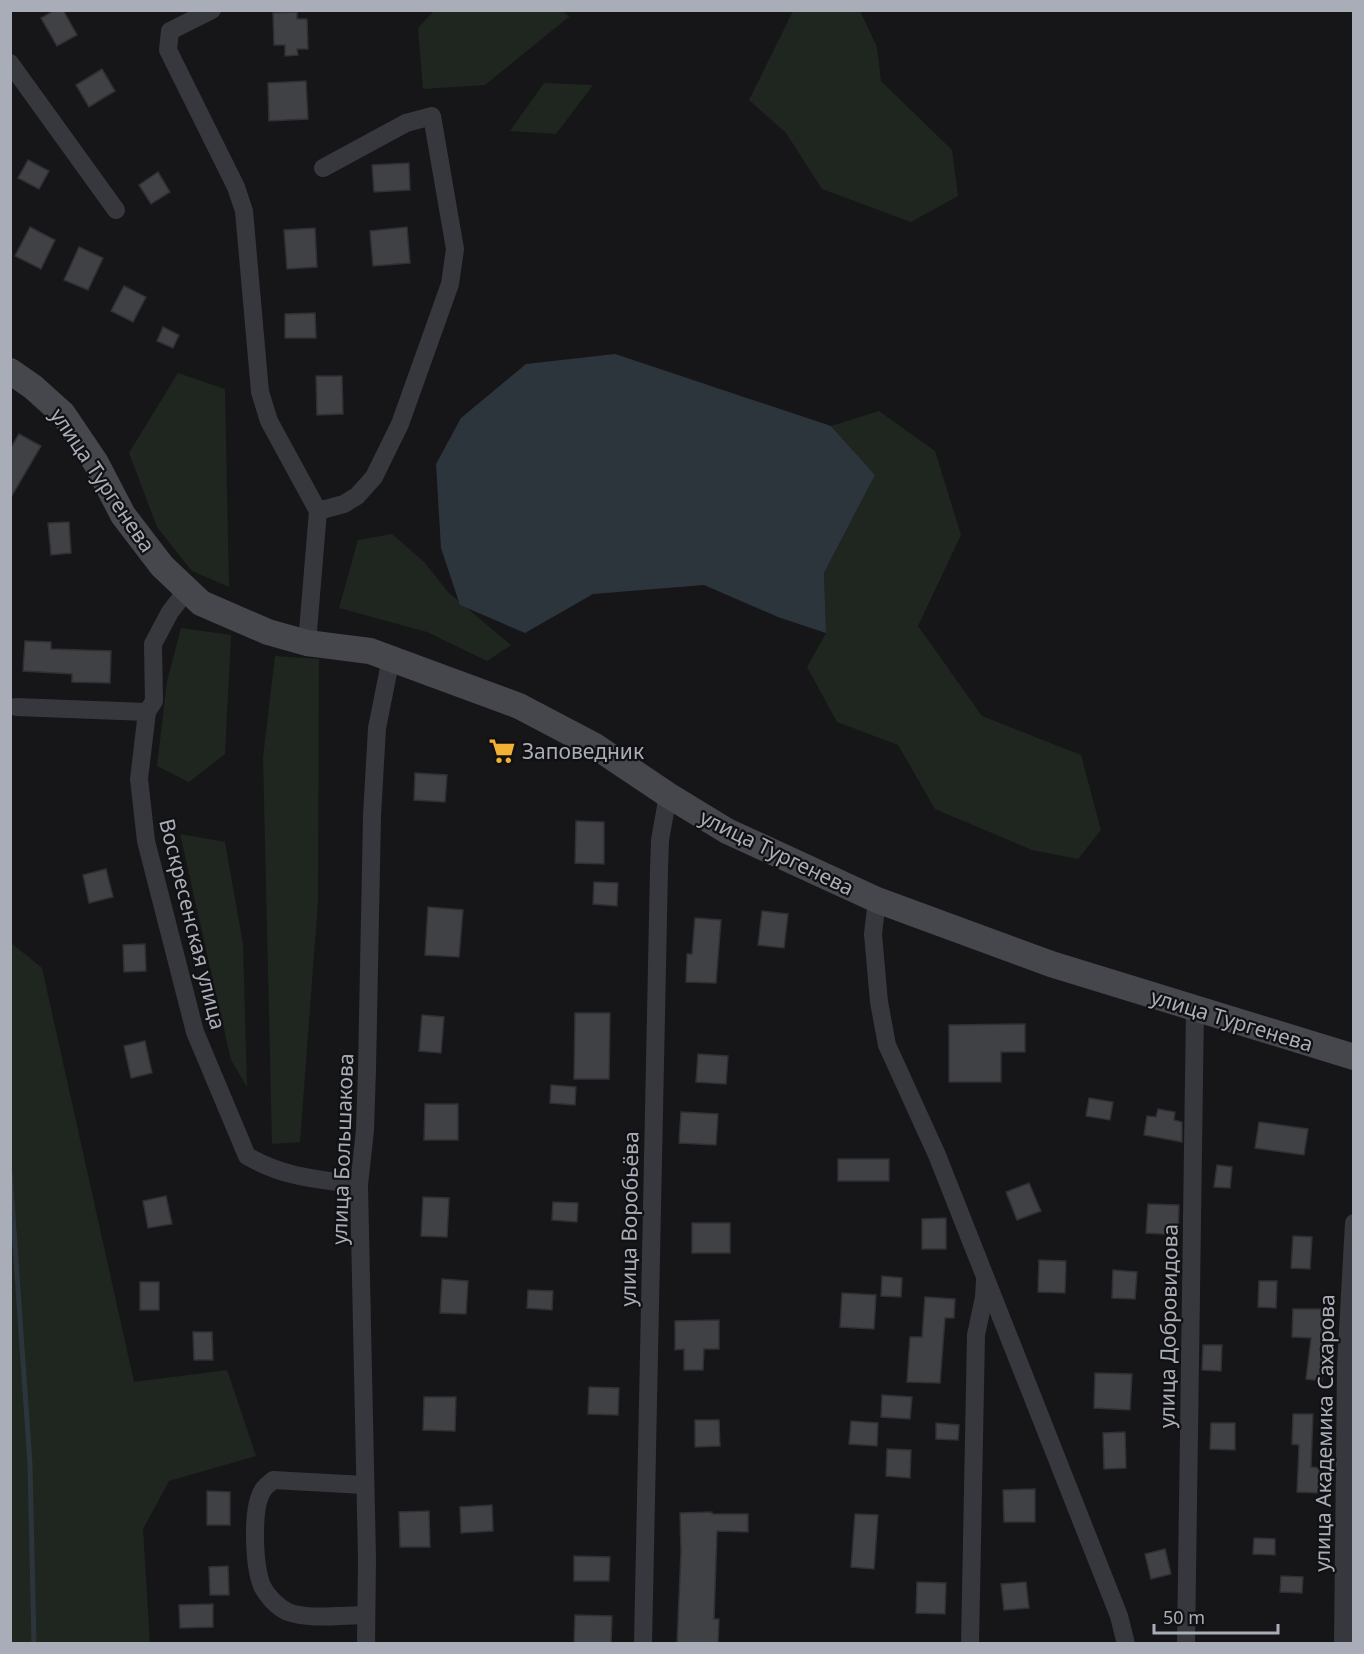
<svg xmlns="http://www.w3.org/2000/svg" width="1364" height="1654" viewBox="0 0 1364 1654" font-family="'Noto Sans',sans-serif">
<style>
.green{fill:#1e261f}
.water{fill:#2c353c}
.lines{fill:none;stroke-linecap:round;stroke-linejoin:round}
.stream{stroke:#2c353c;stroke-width:5}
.building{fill:#404145;stroke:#303034;stroke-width:1.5}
.street{stroke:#37383d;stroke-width:18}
.secondary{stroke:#45474d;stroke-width:26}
.labels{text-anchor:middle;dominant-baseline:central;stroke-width:4.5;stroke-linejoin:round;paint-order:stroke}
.street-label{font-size:21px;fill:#a8adb8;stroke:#111113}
.poi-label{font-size:21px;fill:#a8adb8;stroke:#111113;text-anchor:start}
</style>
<rect width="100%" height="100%" fill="#161618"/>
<g class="green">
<path d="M 559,10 L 570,16 L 485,85 L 423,89 L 418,28 L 434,11 Z"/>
<path d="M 793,11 L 860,11 L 877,47 L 881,81 L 952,150 L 958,196 L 911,222 L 822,189 L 786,133 L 749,100 Z"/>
<path d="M 544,83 L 593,85 L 556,134 L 510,131 Z"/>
<path d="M 178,373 L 225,389 L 229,587 L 192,571 L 157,527 L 129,453 Z"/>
<path d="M 879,411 L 935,451 L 961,535 L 918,626 L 982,716 L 1081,755 L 1101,830 L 1078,859 L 1032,850 L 935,809 L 898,745 L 837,722 L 807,667 L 826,633 L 824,573 L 875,475 L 831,426 Z"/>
<path d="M 392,534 L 425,563 L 448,592 L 511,645 L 487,661 L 427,632 L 339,608 L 358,540 Z"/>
<path d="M 181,628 L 231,635 L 225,754 L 189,782 L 157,766 L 167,681 Z"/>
<path d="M 275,656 L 319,659 L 318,901 L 300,1142 L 272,1144 L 263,757 Z"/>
<path d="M 180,834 L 225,842 L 243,944 L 247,1087 L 231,1060 Z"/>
<path d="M 10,942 L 42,968 L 134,1382 L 227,1370 L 256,1456 L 169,1481 L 143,1529 L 150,1643 L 11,1643 Z"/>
</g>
<path class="water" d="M 615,354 L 831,426 L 875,475 L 824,573 L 826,633 L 778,617 L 704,585 L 593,594 L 525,633 L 460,605 L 441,548 L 436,464 L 461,418 L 526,364 Z"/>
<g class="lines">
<path class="stream" d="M 10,1172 L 30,1464 L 34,1644"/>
</g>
<g class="building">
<path d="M 55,10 L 63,10 L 77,35 L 57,46 L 41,18 Z"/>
<path d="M 297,12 L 297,19 L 307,19 L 308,49 L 297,49 L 298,55 L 285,56 L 285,45 L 274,45 L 273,13 Z"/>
<path d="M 102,69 L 115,91 L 89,107 L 76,85 Z"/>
<path d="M 306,81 L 308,119 L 269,121 L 268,83 Z"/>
<path d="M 28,160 L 49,171 L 39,189 L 18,178 Z"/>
<path d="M 409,163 L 410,190 L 374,192 L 372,165 Z"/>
<path d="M 158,172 L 170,192 L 151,204 L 139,185 Z"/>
<path d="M 30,227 L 55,240 L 41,269 L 15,256 Z"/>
<path d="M 407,227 L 410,263 L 373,266 L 370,231 Z"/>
<path d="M 315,228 L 317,267 L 287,269 L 284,230 Z"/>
<path d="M 79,247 L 103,258 L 88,290 L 64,280 Z"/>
<path d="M 124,286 L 146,297 L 133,322 L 111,311 Z"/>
<path d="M 315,313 L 316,338 L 285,338 L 285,314 Z"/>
<path d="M 163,327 L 179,335 L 173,348 L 157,341 Z"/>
<path d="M 316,376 L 342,376 L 343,414 L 317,415 Z"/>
<path d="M 19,434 L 41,446 L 10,499 L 10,449 Z"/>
<path d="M 69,522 L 71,553 L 51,555 L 48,523 Z"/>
<path d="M 25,641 L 51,642 L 51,649 L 111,651 L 110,683 L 72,682 L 72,674 L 23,671 Z"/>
<path d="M 415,773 L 447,775 L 445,802 L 414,800 Z"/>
<path d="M 576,821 L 604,822 L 604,864 L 575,863 Z"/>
<path d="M 106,869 L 113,897 L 89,903 L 83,875 Z"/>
<path d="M 594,882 L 618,883 L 617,906 L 593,904 Z"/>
<path d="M 428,907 L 463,910 L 459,957 L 425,955 Z"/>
<path d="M 762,911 L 788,914 L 784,948 L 758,945 Z"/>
<path d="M 695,918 L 721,920 L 716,983 L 686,982 L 687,954 L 692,954 Z"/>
<path d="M 145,944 L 146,971 L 124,972 L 123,945 Z"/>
<path d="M 575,1013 L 610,1013 L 609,1079 L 574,1079 Z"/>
<path d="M 422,1015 L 444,1017 L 441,1053 L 419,1051 Z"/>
<path d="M 1025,1024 L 1025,1052 L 1001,1052 L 1001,1082 L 949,1082 L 949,1025 Z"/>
<path d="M 145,1041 L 152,1073 L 131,1078 L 124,1046 Z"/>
<path d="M 698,1054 L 728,1056 L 726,1084 L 696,1082 Z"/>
<path d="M 551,1085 L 576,1087 L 575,1105 L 550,1103 Z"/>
<path d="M 1089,1098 L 1113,1102 L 1110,1120 L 1086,1116 Z"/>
<path d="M 425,1104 L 458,1104 L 458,1140 L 424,1140 Z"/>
<path d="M 1158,1109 L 1175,1112 L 1174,1120 L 1182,1122 L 1182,1142 L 1144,1135 L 1147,1116 L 1156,1117 Z"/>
<path d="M 681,1112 L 718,1114 L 716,1145 L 679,1143 Z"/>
<path d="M 1259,1122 L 1308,1129 L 1304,1155 L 1255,1148 Z"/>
<rect x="838" y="1159" width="51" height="22"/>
<path d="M 1217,1165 L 1232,1167 L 1230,1188 L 1214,1187 Z"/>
<path d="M 1029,1183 L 1041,1211 L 1017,1220 L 1006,1192 Z"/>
<path d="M 166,1196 L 172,1224 L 148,1228 L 143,1201 Z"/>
<path d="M 423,1197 L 449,1198 L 447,1237 L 421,1236 Z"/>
<path d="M 553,1202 L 578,1203 L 577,1222 L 552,1220 Z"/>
<path d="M 1148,1204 L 1179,1205 L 1178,1235 L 1146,1233 Z"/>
<path d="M 946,1218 L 946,1249 L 922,1249 L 922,1219 Z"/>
<rect x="692" y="1223" width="38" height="30"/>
<path d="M 1293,1236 L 1312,1237 L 1310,1269 L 1291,1268 Z"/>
<path d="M 1039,1260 L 1066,1261 L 1065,1293 L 1038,1292 Z"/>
<path d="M 1113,1270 L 1137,1272 L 1135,1299 L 1112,1298 Z"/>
<path d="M 882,1276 L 902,1278 L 901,1297 L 881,1296 Z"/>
<path d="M 442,1279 L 468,1281 L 466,1314 L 440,1313 Z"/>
<path d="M 1259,1281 L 1277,1281 L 1276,1308 L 1258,1307 Z"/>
<rect x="140" y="1282" width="19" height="28"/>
<path d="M 528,1290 L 553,1291 L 552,1310 L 527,1308 Z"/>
<path d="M 842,1293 L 876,1295 L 874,1329 L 840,1327 Z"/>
<path d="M 925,1297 L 955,1299 L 954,1318 L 945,1318 L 940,1383 L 907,1382 L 910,1337 L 922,1337 Z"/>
<path d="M 1293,1309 L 1322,1309 L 1321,1359 L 1324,1359 L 1322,1381 L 1306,1379 L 1311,1338 L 1292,1337 Z"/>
<path d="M 719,1320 L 719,1349 L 704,1349 L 703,1370 L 684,1370 L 684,1349 L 675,1350 L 675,1321 Z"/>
<path d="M 193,1332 L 212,1332 L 213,1360 L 194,1360 Z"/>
<path d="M 1203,1345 L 1222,1345 L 1221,1371 L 1202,1370 Z"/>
<path d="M 1095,1373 L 1132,1374 L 1130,1410 L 1094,1408 Z"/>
<path d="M 589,1387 L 619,1388 L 618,1415 L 588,1414 Z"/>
<path d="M 882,1395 L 912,1397 L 910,1419 L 881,1417 Z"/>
<path d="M 424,1397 L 456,1397 L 455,1431 L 423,1430 Z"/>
<path d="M 1293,1414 L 1313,1414 L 1311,1467 L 1319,1468 L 1318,1493 L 1297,1492 L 1299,1445 L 1292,1444 Z"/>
<path d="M 695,1420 L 719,1420 L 720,1446 L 695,1447 Z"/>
<path d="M 851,1421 L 878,1423 L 877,1446 L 849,1444 Z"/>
<path d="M 936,1423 L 959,1425 L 958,1440 L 936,1439 Z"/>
<path d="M 1211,1423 L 1235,1423 L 1235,1450 L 1210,1449 Z"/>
<path d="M 1125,1432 L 1126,1468 L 1104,1469 L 1103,1433 Z"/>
<path d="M 887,1449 L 911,1450 L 910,1478 L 886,1476 Z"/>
<path d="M 1035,1489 L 1035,1522 L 1004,1522 L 1003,1490 Z"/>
<path d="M 207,1491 L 230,1492 L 230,1525 L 207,1525 Z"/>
<path d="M 492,1505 L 493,1531 L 461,1533 L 460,1507 Z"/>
<path d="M 429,1511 L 430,1547 L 400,1547 L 399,1512 Z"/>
<path d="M 712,1512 L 712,1514 L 748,1514 L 748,1532 L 717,1531 L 714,1619 L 719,1619 L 718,1644 L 677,1644 L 681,1552 L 680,1513 Z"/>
<path d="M 855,1514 L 878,1515 L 874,1569 L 851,1567 Z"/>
<path d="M 1254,1538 L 1275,1539 L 1275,1555 L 1253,1554 Z"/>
<path d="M 1165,1549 L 1171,1574 L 1151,1579 L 1145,1554 Z"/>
<path d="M 574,1556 L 610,1557 L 609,1581 L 574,1581 Z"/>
<path d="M 228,1566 L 229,1595 L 210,1595 L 209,1567 Z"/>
<path d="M 1281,1576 L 1303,1577 L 1302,1593 L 1280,1592 Z"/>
<path d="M 917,1582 L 946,1583 L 945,1614 L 916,1613 Z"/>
<path d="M 1026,1582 L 1029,1608 L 1004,1610 L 1001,1584 Z"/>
<path d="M 213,1604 L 213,1627 L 180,1628 L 179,1605 Z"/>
<path d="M 575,1615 L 612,1616 L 611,1644 L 574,1644 Z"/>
</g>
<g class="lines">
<g class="street">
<path d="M 212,10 L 170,31 L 168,50 L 236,187 L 244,211 L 260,392 L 269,421 L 318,511 L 307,643"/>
<path d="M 10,63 L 116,210"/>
<path d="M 318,511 L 344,504 L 357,496 L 374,477 L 400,424 L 450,284 L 455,249 L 432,116 L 406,123 L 323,168"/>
<path d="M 187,590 L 170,612 L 153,644 L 154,701 L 147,712 L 139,779 L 146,841 L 195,1032 L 247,1156 C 285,1178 317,1179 359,1185"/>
<path d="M 16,707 L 147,712"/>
<path d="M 877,900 L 873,934 L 879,1002 L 887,1045 L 937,1155 L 1119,1616 L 1126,1644"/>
<path d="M 364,1485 L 273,1480 C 270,1483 265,1486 263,1490 C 251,1508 254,1566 262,1586 C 267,1596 277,1607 288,1612 C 308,1620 344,1615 366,1615"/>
<path d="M 366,1644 L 367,1559 L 359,1185 L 365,1130 L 367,1069 L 372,816 L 377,728 L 391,658"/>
<path d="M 643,1644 L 659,869 L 660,840 L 668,795"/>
<path d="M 970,1644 L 976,1335 L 984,1297 L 985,1280"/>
<path d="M 1186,1644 L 1195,1009"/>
<path d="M 1343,1644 L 1346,1366 L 1354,1223"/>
</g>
<path class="secondary" d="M 10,371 L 33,387 L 63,414 L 96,463 L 123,515 L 162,566 L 201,603 L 268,632 L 307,643 L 370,651 L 519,706 L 595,746 L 668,795 L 727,831 L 877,900 L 1051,964 L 1354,1057"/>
</g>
<defs>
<g id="supermarket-bare" transform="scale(2.07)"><path d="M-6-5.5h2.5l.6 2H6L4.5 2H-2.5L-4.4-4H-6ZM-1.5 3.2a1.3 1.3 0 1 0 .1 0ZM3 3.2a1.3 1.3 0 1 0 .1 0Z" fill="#f2b134" stroke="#111113" stroke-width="2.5" paint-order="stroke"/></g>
</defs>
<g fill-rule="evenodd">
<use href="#supermarket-bare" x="502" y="751"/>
</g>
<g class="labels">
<g class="street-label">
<text transform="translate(103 480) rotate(56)">улица Тургенева</text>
<text transform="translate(777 852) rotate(26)">улица Тургенева</text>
<text transform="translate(193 924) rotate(76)">Воскресенская улица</text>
<text transform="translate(1232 1020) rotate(17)">улица Тургенева</text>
<text transform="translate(342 1149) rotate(-88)">улица Большакова</text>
<text transform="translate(629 1219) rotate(-89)">улица Воробьёва</text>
<text transform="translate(1168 1326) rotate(-89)">улица Добровидова</text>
<text transform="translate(1324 1433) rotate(-89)">улица Академика Сахарова</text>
</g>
<g class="poi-label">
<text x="522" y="751">Заповедник</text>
</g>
</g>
<rect width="1364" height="1654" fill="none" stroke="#a8adb8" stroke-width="24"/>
<path d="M1154 1624v9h124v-9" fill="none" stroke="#a8adb8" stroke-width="3"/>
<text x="1163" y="1624" font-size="18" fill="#a8adb8" stroke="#111113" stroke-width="4.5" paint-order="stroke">50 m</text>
</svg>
